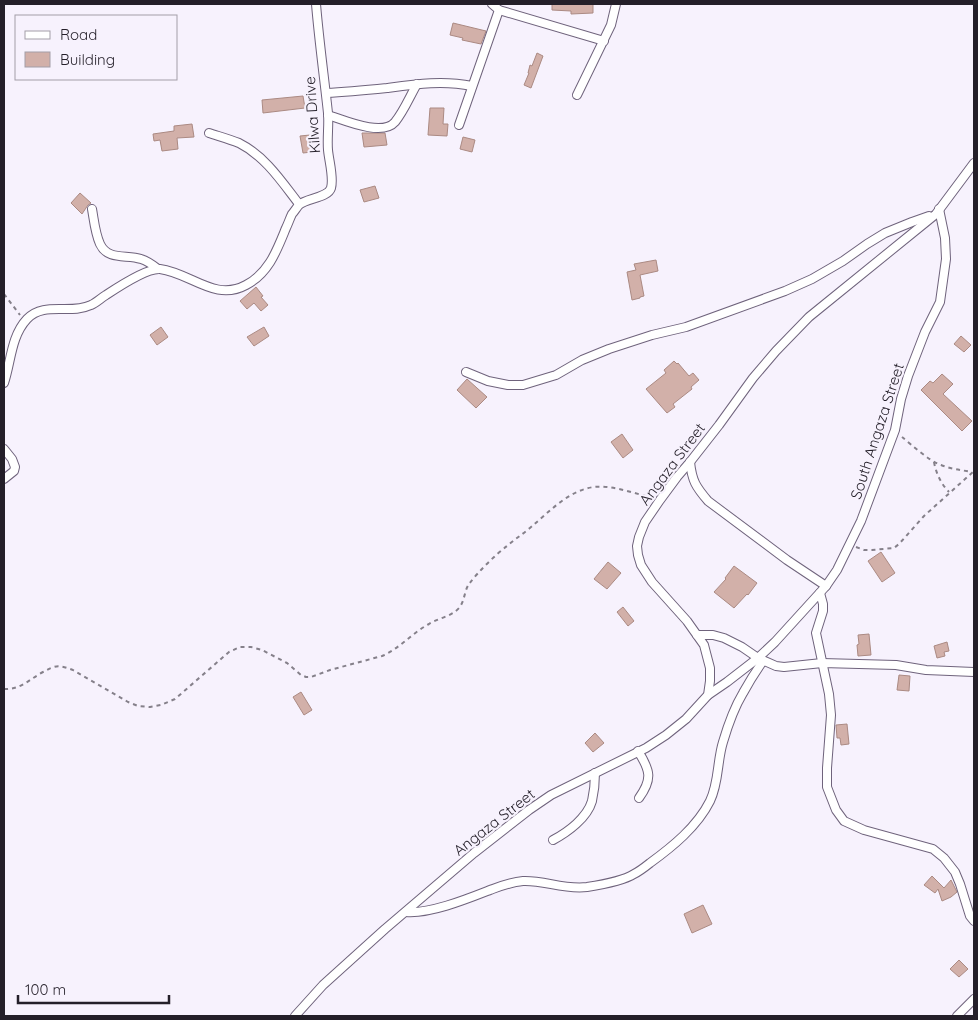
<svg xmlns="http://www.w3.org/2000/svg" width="978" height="1020" viewBox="0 0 978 1020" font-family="Quicksand,sans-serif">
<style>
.building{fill:#d2b0a9;stroke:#ab8a83}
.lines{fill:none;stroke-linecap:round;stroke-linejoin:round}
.minor-casing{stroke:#6f637c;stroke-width:10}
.path{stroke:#85808a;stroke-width:2;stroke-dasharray:4 4;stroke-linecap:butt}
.minor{stroke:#fff;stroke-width:8}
.labels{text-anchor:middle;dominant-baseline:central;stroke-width:4.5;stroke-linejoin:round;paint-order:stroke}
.street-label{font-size:15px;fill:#241f29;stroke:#f7f2fd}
</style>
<rect width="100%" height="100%" fill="#f7f2fd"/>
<g class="building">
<path d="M 552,4 L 593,4 L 593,13 L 571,14 L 571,11 L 552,10 Z"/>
<path d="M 453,23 L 486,31 L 481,44 L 462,40 L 463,38 L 450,35 Z"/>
<path d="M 537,53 L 543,56 L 531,88 L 524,85 L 529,73 L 528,73 L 530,65 L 532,66 Z"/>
<path d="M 303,96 L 305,108 L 263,113 L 262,100 Z"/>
<path d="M 430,108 L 444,108 L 443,124 L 448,124 L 447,136 L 428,135 Z"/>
<path d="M 192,124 L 194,137 L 177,138 L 178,149 L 162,151 L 160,140 L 154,141 L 153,134 L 174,131 L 174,126 Z"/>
<path d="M 362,133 L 385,133 L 387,145 L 364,147 Z"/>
<path d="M 310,135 L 312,152 L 303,153 L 300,136 Z"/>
<path d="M 463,137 L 475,140 L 472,152 L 460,149 Z"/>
<path d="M 375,186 L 379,198 L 364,202 L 360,190 Z"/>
<path d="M 80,193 L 91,203 L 88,205 L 82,214 L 71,203 Z"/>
<path d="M 656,260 L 658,271 L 640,275 L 644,296 L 640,297 L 640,298 L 632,300 L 627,272 L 636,270 L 634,264 Z"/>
<path d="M 256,287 L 263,296 L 261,297 L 268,305 L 261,311 L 254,303 L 247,309 L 240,301 Z"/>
<path d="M 161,327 L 168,337 L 157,345 L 150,335 Z"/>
<path d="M 264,327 L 269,336 L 254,346 L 247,337 Z"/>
<path d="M 961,336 L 971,345 L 964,352 L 954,344 Z"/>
<path d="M 674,361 L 677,364 L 678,363 L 689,376 L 693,373 L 699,380 L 691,387 L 692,389 L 673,404 L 675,407 L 667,413 L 646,389 L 666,373 L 664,370 Z"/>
<path d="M 942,374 L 953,384 L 943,394 L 972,421 L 962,431 L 921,390 L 930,381 L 933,383 Z"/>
<path d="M 467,379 L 487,397 L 476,408 L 457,390 Z"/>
<path d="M 622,434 L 633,450 L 623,458 L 611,442 Z"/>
<path d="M 881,552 L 895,573 L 882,582 L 868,561 Z"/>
<path d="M 608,562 L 621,573 L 607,589 L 594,579 Z"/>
<path d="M 734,566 L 757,583 L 748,595 L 747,594 L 734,608 L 714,592 L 726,579 L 725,578 Z"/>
<path d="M 623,607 L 634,621 L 628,626 L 617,612 Z"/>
<path d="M 869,634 L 871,655 L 858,656 L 857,645 L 859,644 L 858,635 Z"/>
<path d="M 947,642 L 949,651 L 944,652 L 945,656 L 937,658 L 934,646 Z"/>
<path d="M 899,675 L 910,676 L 909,691 L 897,690 Z"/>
<path d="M 301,692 L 312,710 L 304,715 L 293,697 Z"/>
<path d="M 847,724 L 849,744 L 841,745 L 840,738 L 837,738 L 836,725 Z"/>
<path d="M 595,733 L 604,743 L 593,752 L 585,743 Z"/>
<path d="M 932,876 L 944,888 L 951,880 L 957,892 L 951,897 L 942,901 L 938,889 L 935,893 L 924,885 Z"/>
<path d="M 703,905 L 712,924 L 692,933 L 684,914 Z"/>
<path d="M 959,960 L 968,969 L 959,977 L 950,969 Z"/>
</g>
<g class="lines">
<g class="minor-casing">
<g id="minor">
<path d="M 492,4 L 499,10 L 604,41"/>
<path d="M 326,93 C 346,92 367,90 387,88 C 416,84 443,80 472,86"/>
<path d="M 577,95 L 611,25 L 616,4"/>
<path d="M 328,115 C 344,120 382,137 395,122 C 404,111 410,96 417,84"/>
<path d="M 459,125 L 499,10"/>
<path d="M 209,133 C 218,136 229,139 239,143 C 265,156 282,182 299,204"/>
<path d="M 92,209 C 94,220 95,233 100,244 C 108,261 127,254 141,259 C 148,261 153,265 158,269"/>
<path d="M 466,372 L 488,381 L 508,385 L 523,385 L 556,375 L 582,360 L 609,349 L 652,335 L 686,327 L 785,291 L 812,279 L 843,261 L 867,244 L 885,233 L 912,222 L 929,216"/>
<path d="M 4,383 C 11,362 11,336 27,319 C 44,301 70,315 91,305 C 96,303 101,298 106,295 C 118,287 147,268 160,269 C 191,273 215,302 246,285 C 269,273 277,250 286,228 C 288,224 290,218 292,214 C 294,212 297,207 299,205 C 306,198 328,198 331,188 C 334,178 329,161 328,150 C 327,138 329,125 328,113 C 324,76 319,40 316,4"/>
<path d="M 4,449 L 12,459 L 15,467 L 14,471 L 4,479"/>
<path d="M 690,462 C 692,481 696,487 708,501 L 787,560 L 826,586"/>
<path d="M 820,593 L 823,604 L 823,611 L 816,633 L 829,694 L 831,715 L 827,768 L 827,787 L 836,810 L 844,821 L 864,830 L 933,849 L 944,858 L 955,872 L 960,884 L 970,916 L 974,921"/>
<path d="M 697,635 L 713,635 L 724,638 L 742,647 L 758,658 L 776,666 L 784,667 L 822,663 L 896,665 L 926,670 L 974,672"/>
<path d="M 708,695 L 727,682 L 758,658 L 775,642 L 826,586 L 837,570 L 861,521 L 895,430 L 901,399 L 908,376 L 925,332 L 940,302 L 946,259 L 945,238 L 939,209"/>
<path d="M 638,751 C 650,770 653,779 639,798"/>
<path d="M 553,840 C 568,832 587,818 592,801 C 594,792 595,783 595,773"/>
<path d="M 406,912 C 430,914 467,899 490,890 C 501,886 511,882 523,881 C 544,880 564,890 587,887 C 600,885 623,881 634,874 C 640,871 645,867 650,863 C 672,847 697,827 710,801 C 719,783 717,761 723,742 C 728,725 734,708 743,693 C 749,682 756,671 763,661"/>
<path d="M 295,1016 L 323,985 L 385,929 L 474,853 L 529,810 L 551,795 L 646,748 L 666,735 L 686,719 L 708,695 L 710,681 L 710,668 L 704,645 L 687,621 L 652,582 L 641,565 L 638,555 L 637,546 L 639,537 L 645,522 L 660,500 L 677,477 L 690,462 L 719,425 L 753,378 L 776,351 L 809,317 L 936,214 L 974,163"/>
<path d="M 957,1016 L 974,999"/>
</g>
</g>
<g class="path">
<path d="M 4,294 L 20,315"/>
<path d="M 902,437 C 912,445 929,461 941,465 C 951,469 961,470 972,472"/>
<path d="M 934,462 C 936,473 941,484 949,492"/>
<path d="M 856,547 L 864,550 L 872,550 L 894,548 L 899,544 L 924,516 L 974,471"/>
<path d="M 4,689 C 20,690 30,679 43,672 C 47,670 50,668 54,667 C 60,665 67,668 73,670 L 128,702 L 138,706 L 150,707 L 161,705 L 175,699 L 229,652 L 240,647 L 251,647 L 262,650 L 287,663 L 301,675 L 306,677 L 311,677 L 330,670 L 382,656 C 399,649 412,633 429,624 C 438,618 451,617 459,608 C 465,601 464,591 469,584 C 478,572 495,555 507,546 C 515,539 523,534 531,527 C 549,512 569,490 594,487 C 613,485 632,493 650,497"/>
</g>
<use href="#minor" class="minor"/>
</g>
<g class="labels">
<g class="street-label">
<text transform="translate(312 115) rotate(-94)">Kilwa Drive</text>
<text transform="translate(877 431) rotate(-72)">South Angaza Street</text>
<text transform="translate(672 464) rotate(-53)">Angaza Street</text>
<text transform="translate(494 822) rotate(-38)">Angaza Street</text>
</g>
</g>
<rect width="978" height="1020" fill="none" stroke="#241f29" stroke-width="10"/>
<rect x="15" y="15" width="162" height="65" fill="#f7f2fd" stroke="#a39ea8"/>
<rect x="25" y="31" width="25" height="8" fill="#ffffff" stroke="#a39ea8"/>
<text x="60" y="40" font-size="15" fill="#241f29">Road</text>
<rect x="25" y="52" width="25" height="15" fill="#d2b0a9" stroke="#a39ea8"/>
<text x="60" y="65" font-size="15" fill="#241f29">Building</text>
<path d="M18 995v8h151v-8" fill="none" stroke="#241f29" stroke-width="2.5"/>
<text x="25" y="995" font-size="15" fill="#241f29" stroke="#f7f2fd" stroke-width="4" paint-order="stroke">100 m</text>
</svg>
